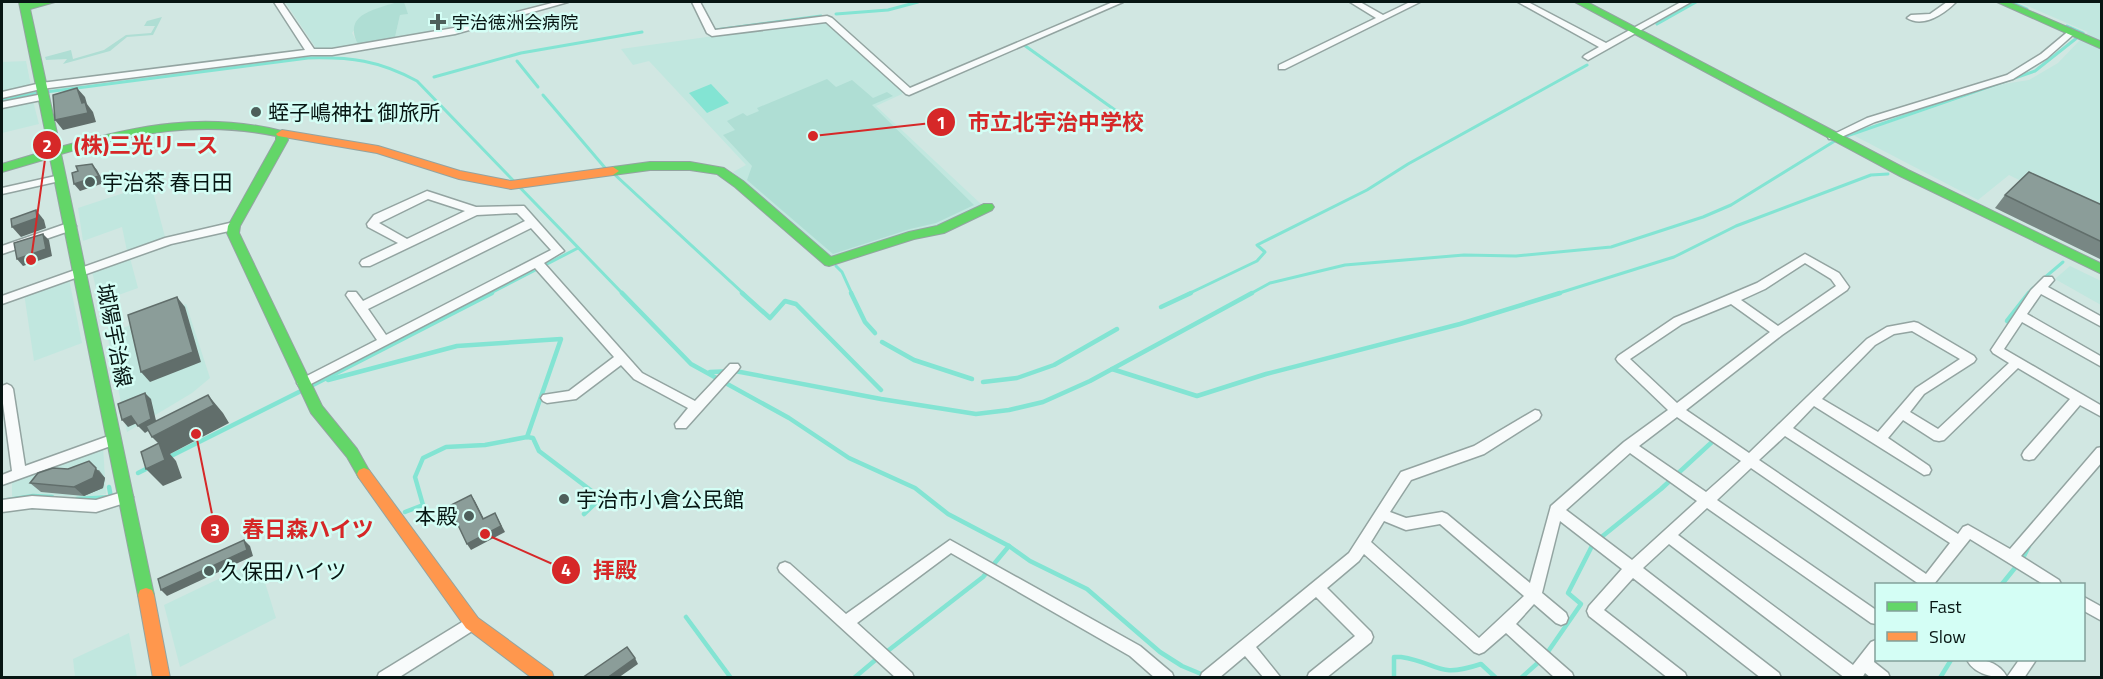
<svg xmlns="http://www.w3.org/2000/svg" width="2103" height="679" viewBox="0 0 2103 679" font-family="'Titillium Web','Noto Sans JP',sans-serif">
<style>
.built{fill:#c1e7df}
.green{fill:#afded4}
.water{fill:#83e4d3}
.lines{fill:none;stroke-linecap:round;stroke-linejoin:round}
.stream-far1{stroke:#83e4d3;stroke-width:3}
.stream{stroke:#83e4d3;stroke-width:4.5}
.street-casing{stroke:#93a4a1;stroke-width:3}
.fast-casing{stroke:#93a4a1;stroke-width:2}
.slow-casing{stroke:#93a4a1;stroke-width:2}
.street{fill:#f8fbfb;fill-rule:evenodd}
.fast{fill:#63d668;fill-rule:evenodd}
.slow{fill:#ff974d;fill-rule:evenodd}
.wall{fill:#788784}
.shaded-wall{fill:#616e6b}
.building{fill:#8b9d99;stroke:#616e6b;stroke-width:1.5}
.poi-dot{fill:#4e5f5b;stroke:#d4fef5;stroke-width:2}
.labels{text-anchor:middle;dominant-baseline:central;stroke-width:5;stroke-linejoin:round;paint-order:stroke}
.far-poi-label{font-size:18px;fill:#071613;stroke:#d4fef5;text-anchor:start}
.poi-label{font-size:21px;fill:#071613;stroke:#d4fef5;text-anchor:start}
.street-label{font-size:21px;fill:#071613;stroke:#d4fef5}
.leader{fill:none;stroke:#d62828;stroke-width:2}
.callout-dot{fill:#d62828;stroke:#d4fef5;stroke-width:2}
.mark-label{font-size:18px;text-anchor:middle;font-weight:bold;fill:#fff}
.callout-label{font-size:22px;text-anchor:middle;font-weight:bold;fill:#d62828;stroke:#d4fef5;stroke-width:5;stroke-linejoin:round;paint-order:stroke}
</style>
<rect width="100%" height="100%" fill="#d1e7e2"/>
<g class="built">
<path d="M 285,2 L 397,2 L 366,13 L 352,33 L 358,44 L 321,49 L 316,48 Z"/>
<path d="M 404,2 L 548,2 L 457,27 L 395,37 L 400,15 L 407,14 Z"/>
<path d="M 2018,2 L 2101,2 L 2101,42 L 2085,35 L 2088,32 Z"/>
<path d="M 820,21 L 825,22 L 903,91 L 902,94 L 876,106 L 981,204 L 980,208 L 939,226 L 831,259 L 733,172 L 746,165 L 649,61 L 633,65 L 621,49 Z"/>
<path d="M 2080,40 L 2101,49 L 2101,220 L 2009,175 L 1978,200 L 1853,135 L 2004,84 L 2029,80 L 2058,63 Z"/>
<path d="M 26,61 L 31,86 L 2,93 L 2,62 Z"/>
<path d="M 33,101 L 39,124 L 2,133 L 2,107 Z"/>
<path d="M 151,184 L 165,237 L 127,251 L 122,227 L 83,241 L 78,208 Z"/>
<path d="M 130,258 L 138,288 L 99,302 L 92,271 Z"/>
<path d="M 2070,266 L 2101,281 L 2101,305 L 2055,279 Z"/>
<path d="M 69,279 L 82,343 L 34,361 L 24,293 Z"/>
<path d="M 186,304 L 210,378 L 192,393 L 127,432 L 107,334 Z"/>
<path d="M 103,446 L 106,494 L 80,497 L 36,494 L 12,497 L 12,479 Z"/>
<path d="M 258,560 L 276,618 L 180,667 L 164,605 Z"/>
<path d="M 129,633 L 137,677 L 75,677 L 73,659 Z"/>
</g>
<g class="green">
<path d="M 397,2 L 404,2 L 408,14 L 400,15 L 395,37 L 358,44 C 343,14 374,10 397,2 Z"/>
<path d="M 162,17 L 153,35 L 127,37 L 110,51 L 63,64 L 67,59 L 46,60 L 45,57 L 71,50 L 73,59 L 104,50 L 126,35 L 151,33 L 155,26 L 144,26 L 147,21 Z"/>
<path d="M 827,79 L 836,87 L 852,80 L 873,98 L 887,92 L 893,96 L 872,105 L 974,205 L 936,223 L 910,229 L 833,254 L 747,180 L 752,166 L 723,135 L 735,130 L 727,121 L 743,113 L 747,116 L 759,111 L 757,108 Z"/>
</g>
<path class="water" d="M 711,84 L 729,103 L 707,113 L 689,93 Z"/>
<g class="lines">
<g class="stream-far1">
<path d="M 2011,2 L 2027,9"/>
<path d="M 836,14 L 888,10 L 918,2"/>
<path d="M 1657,24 L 1696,2"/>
<path d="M 715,30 L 821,16"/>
<path d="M 1024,45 L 1143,130"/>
<path d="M 517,61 L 538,87"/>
<path d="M 434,77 L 521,53 L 642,32"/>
<path d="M 46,92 L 308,58 C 351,57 378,60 417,81 L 623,294"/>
<path d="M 543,95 L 606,169"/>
<path d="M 2,100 L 38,93"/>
<path d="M 613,173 L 744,294"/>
<path d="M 836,266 L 842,272 L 852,294"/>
<path d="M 2043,279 L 2063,262"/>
<path d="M 489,294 L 578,248"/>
<path d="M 1188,294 L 1257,261 L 1265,252 L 1257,245 L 1367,190 L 1408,164 L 1587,65"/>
<path d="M 1250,294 L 1270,283 L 1345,265 L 1464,255 L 1516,256 L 1611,247 L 1703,217 L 1731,205 L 1838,139 L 2035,71 L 2083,33 L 2067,26"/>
<path d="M 1556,294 L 1674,257 L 1736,226 L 1871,175 L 1888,174"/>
<path d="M 2028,294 L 2033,288"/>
</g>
<g class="stream">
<path d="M 622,293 L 691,364 L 789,418 L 849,458 L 915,488 L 948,514 L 1009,546 L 1030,561 L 1087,589 L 1160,652 L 1182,666 L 1206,676"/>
<path d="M 742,293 L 770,318 L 785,301 L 796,304 L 881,390"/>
<path d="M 851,293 L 865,322 L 875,333"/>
<path d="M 1161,307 L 1191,293"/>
<path d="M 2007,321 L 2029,293"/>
<path d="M 882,342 L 914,360 L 972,379"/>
<path d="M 1112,369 L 1197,396 L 1266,374 L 1460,324 L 1560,293"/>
<path d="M 710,372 L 735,371 L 881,399 L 976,414 L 1009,410 L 1043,402 L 1090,381 L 1252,293"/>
<path d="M 328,380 L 457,346 L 561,339 L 527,437"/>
<path d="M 983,382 L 1017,378 L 1054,365 L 1117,329"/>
<path d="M 309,387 L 492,293"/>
<path d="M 167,458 L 303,390"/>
<path d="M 138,473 L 150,467"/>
<path d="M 77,499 L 111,497 L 109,487"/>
<path d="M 2,501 L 33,496 L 52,497"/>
<path d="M 405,512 L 423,505 L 415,477 L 423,458 L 446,447 L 485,445 L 527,437 L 533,438 L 539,451 L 601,498 L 584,514"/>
<path d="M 1599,539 L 1661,489 L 1712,442"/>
<path d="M 2002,584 L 2023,558 L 2029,546"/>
<path d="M 686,617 L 731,678"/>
<path d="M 885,653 L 983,577 L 1009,546"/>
<path d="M 1545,656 L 1581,604 L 1568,593 L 1593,544"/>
<path d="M 854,678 L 879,657"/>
<path d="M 1394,678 L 1394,657 L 1401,657 C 1440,663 1436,679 1481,664 L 1496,678"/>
<path d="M 1521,678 L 1540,661"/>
<path d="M 1940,678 L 1951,660"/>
</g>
<g class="street-casing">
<g id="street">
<path d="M 274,2 L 282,2 L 314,49 L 332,49 L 454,28 L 556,2 L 568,2 L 455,34 L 332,55 L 311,55 L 41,89 L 2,98 L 2,92 L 41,83 L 305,50 Z"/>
<path d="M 692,2 L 700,2 L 715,30 L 827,16 L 832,18 L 910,88 L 1113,2 L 1123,2 L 909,95 L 906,94 L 826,22 L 712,36 L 707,33 Z"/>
<path d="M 1350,2 L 1360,2 L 1383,15 L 1410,2 L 1420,2 L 1285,69 L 1279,69 L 1279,65 L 1376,18 Z"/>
<path d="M 1518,2 L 1528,2 L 1606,43 L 1681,2 L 1691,2 L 1588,60 L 1583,57 L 1585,55 L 1599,47 Z"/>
<path d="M 1947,2 L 1956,2 C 1944,14 1923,28 1907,18 L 1911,15 L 1930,14 Z"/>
<path d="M 2071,29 L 2076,32 L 2074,34 L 2047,58 L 2013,79 L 1875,122 L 1837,139 L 1829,139 L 1828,137 L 1867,118 L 2007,75 L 2041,54 Z"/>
<path d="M 43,94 L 46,95 L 46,99 L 2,108 L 2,102 Z"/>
<path d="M 60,175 L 65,178 L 64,180 L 2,194 L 2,188 Z"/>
<path d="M 427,191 L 476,207 L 524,206 L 564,251 L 544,263 L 642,373 L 695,401 L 730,364 L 738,364 L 740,367 L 738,370 L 686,428 L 676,428 L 675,424 L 688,408 L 634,379 L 621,365 L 576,399 L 547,403 L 543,401 L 541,398 L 543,395 L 569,391 L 614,357 L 535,268 L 307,386 L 299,386 L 297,383 L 299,380 L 377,340 L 348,298 L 346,295 L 348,292 L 356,292 L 363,301 L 525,221 L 517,213 L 477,215 L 370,266 L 362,266 L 360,263 L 362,260 L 398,243 L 368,227 L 367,224 L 374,215 ZM 428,199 L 465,211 L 407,239 L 379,223 ZM 531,228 L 551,250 L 386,335 L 368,309 Z"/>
<path d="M 71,222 L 76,226 L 75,229 L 2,254 L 2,246 Z"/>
<path d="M 234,222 L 238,223 L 239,226 L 238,229 L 171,244 L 2,304 L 2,296 L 165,238 Z"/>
<path d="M 1805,254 L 1839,273 L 1849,287 L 1847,290 L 1782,335 L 1686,410 L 1749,453 L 1867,339 L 1887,327 L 1914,322 L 1918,323 L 1974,356 L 1976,359 L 1974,362 L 1924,394 L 1910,412 L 1938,429 L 2009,363 L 1993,353 L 1991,350 L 2031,290 L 2044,277 L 2052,277 L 2054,280 L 2048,287 L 2102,317 L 2102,327 L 2041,294 L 2027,314 L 2102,357 L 2102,367 L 2022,322 L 2004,349 L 2102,406 L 2102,417 L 2080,405 L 2034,459 L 2029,460 L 2024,459 L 2022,455 L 2024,451 L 2070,399 L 2018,368 L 1944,440 L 1939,441 L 1934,440 L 1903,420 L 1888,438 L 1929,466 L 1931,470 L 1929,474 L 1924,475 L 1814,406 L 1793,428 L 1958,534 L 1963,527 L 1968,525 L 2010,549 L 2097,448 L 2102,447 L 2102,462 L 2021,556 L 2059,580 L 2061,584 L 2043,584 L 1970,539 L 1934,584 L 1919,584 L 1751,468 L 1717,500 L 1876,610 L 1876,624 L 1871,623 L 1707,508 L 1678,535 L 1853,665 L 1871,642 L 1876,640 L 1876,658 L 1874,662 L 1888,673 L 1890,678 L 1871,678 L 1865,673 L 1862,678 L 1845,678 L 1669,544 L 1643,568 L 1779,673 L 1781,678 L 1761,678 L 1633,578 L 1604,610 L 1685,673 L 1687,678 L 1668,678 L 1589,616 L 1587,611 L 1589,606 L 1622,569 L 1560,521 L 1542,593 L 1566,613 L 1568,618 L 1566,623 L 1561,625 L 1556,623 L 1534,604 L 1516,624 L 1572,673 L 1574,678 L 1555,678 L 1506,633 L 1484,652 L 1479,654 L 1474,652 L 1364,554 L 1359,561 L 1327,588 L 1371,632 L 1373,637 L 1371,642 L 1326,678 L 1307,678 L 1309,673 L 1355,636 L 1316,597 L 1256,647 L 1281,678 L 1264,678 L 1245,656 L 1219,678 L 1200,678 L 1202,673 L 1349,553 L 1401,472 L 1474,446 L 1535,410 L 1539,411 L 1541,415 L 1539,419 L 1484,454 L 1411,480 L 1390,512 L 1406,518 L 1442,512 L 1447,514 L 1530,583 L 1551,506 L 1624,442 L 1668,410 L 1618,362 L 1616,359 L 1618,356 L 1674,318 L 1757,283 ZM 1805,263 L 1831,279 L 1836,286 L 1778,326 L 1741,300 L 1765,289 ZM 1731,304 L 1770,332 L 1677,403 L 1630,359 L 1682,324 ZM 1912,331 L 1960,359 L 1916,388 L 1878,432 L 1822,399 L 1875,345 L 1894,334 ZM 1677,417 L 1741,461 L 1706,492 L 1639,446 ZM 1785,436 L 1950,543 L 1926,574 L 1759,460 ZM 1630,453 L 1697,501 L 1632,560 L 1566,510 ZM 1384,521 L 1406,530 L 1440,524 L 1524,596 L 1479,638 L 1371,542 Z"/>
<path d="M 7,384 L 11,386 L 13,389 L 25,466 L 114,434 L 119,435 L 120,439 L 119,443 L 2,485 L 2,475 L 12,471 L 2,396 L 2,386 Z"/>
<path d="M 126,491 L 131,493 L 133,497 L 131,501 L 96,512 L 32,508 L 2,512 L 2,500 L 32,496 L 96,500 Z"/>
<path d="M 950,540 L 1140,646 L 1172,673 L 1174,678 L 1155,678 L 1130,656 L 951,553 L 857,623 L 912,673 L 914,678 L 896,678 L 780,572 L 778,568 L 780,564 L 785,562 L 790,564 L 846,614 Z"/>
<path d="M 2084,597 L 2102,607 L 2102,621 L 2084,611 Z"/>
<path d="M 472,616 L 477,618 L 479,623 L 477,628 L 398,678 L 377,678 L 379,673 Z"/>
<path d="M 1967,660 C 1983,658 1999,662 2007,677 L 2019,660 L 2036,660 L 2024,678 C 2004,678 1977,679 1967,660 Z"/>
</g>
</g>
<g class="fast-casing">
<g id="fast">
<path d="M 19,2 L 55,2 L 30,9 L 60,147 C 137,125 206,111 286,132 L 288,140 L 240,226 L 239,233 L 322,406 L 357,449 L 371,474 L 369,478 L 364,480 L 359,478 L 347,457 L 311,413 L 227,233 L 228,226 L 276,140 L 276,136 C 200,120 135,133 61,154 L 154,595 L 152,600 L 146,602 L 140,600 L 138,595 L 50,158 L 2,172 L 2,164 L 49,150 Z"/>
<path d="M 1575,2 L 1587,2 L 1908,170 L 2102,264 L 2102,274 L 1900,176 Z"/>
<path d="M 1997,2 L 2009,2 L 2102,42 L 2102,49 Z"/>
<path d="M 650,162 L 690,162 L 724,168 L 743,181 L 831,257 L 909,232 L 937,226 L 984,204 L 992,204 L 994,207 L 992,210 L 944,233 L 914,239 L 829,266 L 825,265 L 735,187 L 717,174 L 690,170 L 650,170 L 613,175 L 607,171 L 613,167 Z"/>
</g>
</g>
<g class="slow-casing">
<g id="slow">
<path d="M 282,130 L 378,146 L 460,171 L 511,181 L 613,167 L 619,171 L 613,175 L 511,189 L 459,179 L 377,153 L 278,136 L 276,134 Z"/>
<path d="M 364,468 L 369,470 L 478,618 L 552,672 L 554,678 L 532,678 L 466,628 L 359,478 L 357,474 L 359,470 Z"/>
<path d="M 146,588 L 152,590 L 154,595 L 170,678 L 153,678 L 138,595 L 140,590 Z"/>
</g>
</g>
<use href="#street" class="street"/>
<use href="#fast" class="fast"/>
<use href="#slow" class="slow"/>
</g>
<g class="wall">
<path d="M 2005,195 L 2102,205 L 2102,260 L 1995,208 Z"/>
<path d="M 99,470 L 105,478 L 103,488 L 84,496 L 41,492 L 30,483 Z"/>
</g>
<g class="shaded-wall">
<path d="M 77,88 L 85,97 L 87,104 L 93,112 L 96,122 L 63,130 L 55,120 L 82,103 Z"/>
<path d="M 92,164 L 97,170 L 104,183 L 80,191 L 74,184 Z"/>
<path d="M 36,210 L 44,220 L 46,228 L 21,237 L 12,227 Z"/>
<path d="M 43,234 L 49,240 L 52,256 L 23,266 L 17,259 Z"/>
<path d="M 177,297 L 185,307 L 201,362 L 150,382 L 141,372 Z"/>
<path d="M 145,393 L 151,399 L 157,425 L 145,433 L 138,426 Z"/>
<path d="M 208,395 L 223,413 L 229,423 L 170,454 L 176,461 L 182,478 L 163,486 L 146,469 L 160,445 L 152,437 Z"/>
<path d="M 131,416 L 137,423 L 128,427 L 122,420 Z"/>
<path d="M 89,461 L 105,478 L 103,488 L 84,496 L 74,487 Z"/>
<path d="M 471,495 L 475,501 L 487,525 L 483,519 Z"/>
<path d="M 495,513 L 505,532 L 471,550 L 467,544 Z"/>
<path d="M 244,540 L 250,546 L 253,556 L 167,596 L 161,590 Z"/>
<path d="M 635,658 L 638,664 L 618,678 L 607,678 Z"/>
</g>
<g class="building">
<path d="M 77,88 L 82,103 L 85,102 L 88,113 L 55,120 L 53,95 Z"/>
<path d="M 92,164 L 99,176 L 74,184 L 72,173 L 78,171 L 76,166 Z"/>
<path d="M 2029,172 L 2102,205 L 2102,242 L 2005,195 Z"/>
<path d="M 36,210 L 37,218 L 12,227 L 11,219 Z"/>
<path d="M 43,234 L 46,249 L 17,259 L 14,243 Z"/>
<path d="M 177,297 L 193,352 L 141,372 L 128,315 Z"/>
<path d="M 145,393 L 151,419 L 138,426 L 131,416 L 122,420 L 118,404 Z"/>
<path d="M 208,395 L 214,405 L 152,437 L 146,426 Z"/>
<path d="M 159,443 L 165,460 L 146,469 L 141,452 Z"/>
<path d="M 89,461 L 96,468 L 93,478 L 74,487 L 30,483 L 38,473 L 53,468 L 68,469 Z"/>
<path d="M 471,495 L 483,519 L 495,513 L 501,526 L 467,544 L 449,506 Z"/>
<path d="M 244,540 L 247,550 L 161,590 L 158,579 Z"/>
<path d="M 627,647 L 635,658 L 607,678 L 582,678 Z"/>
</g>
<g class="poi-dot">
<path d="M435 13h6v6h6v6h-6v6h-6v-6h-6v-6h6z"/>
<circle cx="256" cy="112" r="6"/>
<circle cx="90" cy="182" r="6"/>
<circle cx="564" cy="499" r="6"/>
<circle cx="469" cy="516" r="6"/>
<circle cx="209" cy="571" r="6"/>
</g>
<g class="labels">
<g class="far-poi-label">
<text x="452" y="22">宇治徳洲会病院</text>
</g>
<g class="poi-label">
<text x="268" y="112">蛭子嶋神社 御旅所</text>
<text x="102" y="182">宇治茶 春日田</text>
<text x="576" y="499">宇治市小倉公民館</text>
<text x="457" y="516" text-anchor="end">本殿</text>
<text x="221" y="571">久保田ハイツ</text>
</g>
<g class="street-label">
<text transform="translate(115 335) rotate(79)">城陽宇治線</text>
</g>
</g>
<path class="leader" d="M813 136L941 122M31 260L47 145M196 434L215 529M485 534L566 570"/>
<g class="callout-dot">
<circle cx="813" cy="136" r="6"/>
<circle cx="31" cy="260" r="6"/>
<circle cx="196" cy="434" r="6"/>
<circle cx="485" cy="534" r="6"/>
<circle cx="941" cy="122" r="15"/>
<circle cx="47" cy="145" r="15"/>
<circle cx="215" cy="529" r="15"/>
<circle cx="566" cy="570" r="15"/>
</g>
<g class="mark-label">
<text x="941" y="129">1</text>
<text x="47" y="152">2</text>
<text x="215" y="536">3</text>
<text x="566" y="576">4</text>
</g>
<g class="callout-label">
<text x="1056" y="130">市立北宇治中学校</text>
<text x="146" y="153">(株)三光リース</text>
<text x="308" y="537">春日森ハイツ</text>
<text x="615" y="578">拝殿</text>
</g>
<rect width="2103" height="679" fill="none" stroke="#071613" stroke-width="6"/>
<rect x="1875" y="583" width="210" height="78" fill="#d4fef5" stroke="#82a19b" stroke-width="1.5"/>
<rect x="1887" y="602" width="30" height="9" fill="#63d668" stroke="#82a19b" stroke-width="1.5"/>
<text x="1929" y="613" font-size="18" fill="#071613">Fast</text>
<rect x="1887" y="632" width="30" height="9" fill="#ff974d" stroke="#82a19b" stroke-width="1.5"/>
<text x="1929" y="643" font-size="18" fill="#071613">Slow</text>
</svg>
